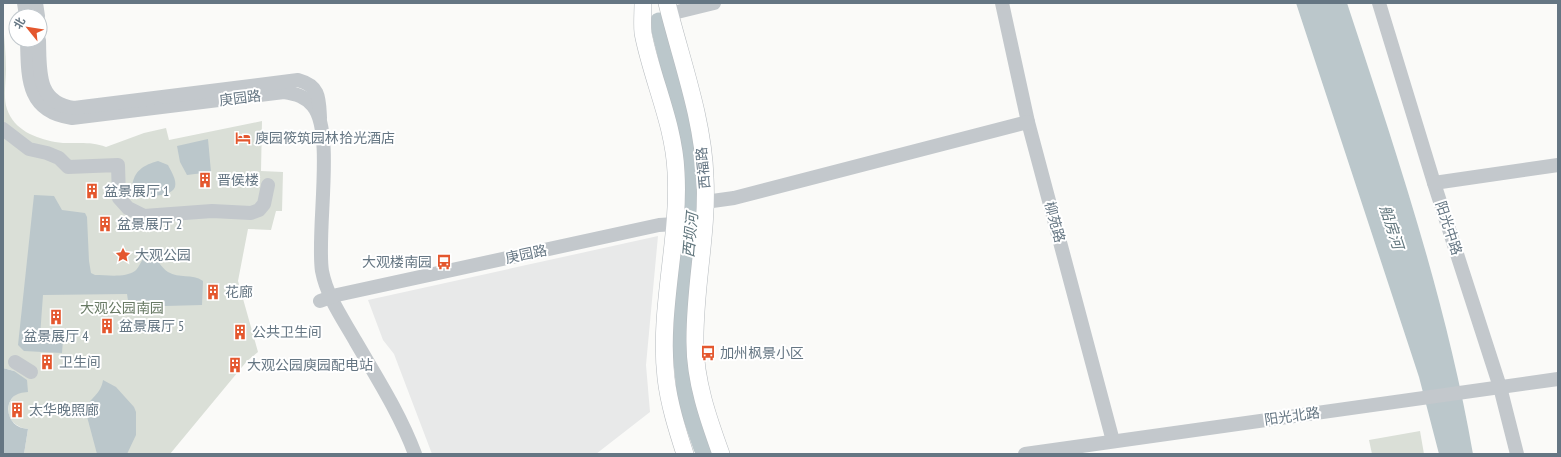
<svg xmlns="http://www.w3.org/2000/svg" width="1561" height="457" viewBox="0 0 1561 457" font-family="'PT Sans Narrow','Noto Sans SC',sans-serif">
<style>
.built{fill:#e8e9e9}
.green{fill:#dadfd7}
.water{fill:#bbc7cb}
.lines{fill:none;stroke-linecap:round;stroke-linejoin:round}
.river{stroke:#bbc7cb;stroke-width:19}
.major-casing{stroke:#b5babe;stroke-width:18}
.minor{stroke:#c3c8cc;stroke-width:14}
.major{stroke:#fff;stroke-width:17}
.labels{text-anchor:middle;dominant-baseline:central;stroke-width:4;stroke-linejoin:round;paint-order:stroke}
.street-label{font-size:14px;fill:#657683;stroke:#fff}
.poi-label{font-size:14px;fill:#657683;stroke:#fff;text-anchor:start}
.park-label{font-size:14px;fill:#687a64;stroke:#fff}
.water-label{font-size:15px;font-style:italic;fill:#60757c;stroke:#fff}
</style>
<rect width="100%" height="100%" fill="#fafaf8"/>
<path class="built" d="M 658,236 L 646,365 L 650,412 L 596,454 L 432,454 L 394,354 L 383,340 L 368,300 Z"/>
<g class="green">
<path d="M 3,21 C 4,37 6,53 6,69 C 6,81 3,98 7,109 C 14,130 35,138 55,142 C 73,145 88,140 106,147 L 144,133 L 166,128 L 169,140 L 262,121 L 261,171 L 283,172 L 282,211 L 276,211 L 271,230 L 248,229 L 238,281 L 258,352 L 247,361 L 170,454 L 24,454 L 28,429 C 8,427 1,406 17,393 L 14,371 L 3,368 Z"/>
<path d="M 1420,431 L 1424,454 L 1372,454 L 1369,440 Z"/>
</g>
<g class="water">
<path d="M 1296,3 L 1347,3 C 1396,152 1446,299 1473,454 L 1439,454 L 1419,377 Z"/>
<path d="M 208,139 L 211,172 L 187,175 L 180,162 L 177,146 Z"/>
<path d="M 158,161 L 168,165 C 171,171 177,180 175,187 C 171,198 144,197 136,193 L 132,187 C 134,170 144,165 158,161 Z"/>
<path d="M 34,195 L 54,196 L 62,210 L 85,213 L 87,217 L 89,261 L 91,273 L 95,275 C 107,275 125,278 135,271 C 140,267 142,256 149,254 C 154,253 161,268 168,272 C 179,279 192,273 203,281 L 202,305 L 129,307 L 127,294 L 43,295 L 40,336 L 44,340 L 63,340 L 62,353 L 24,351 L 18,345 Z"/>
<path d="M 3,368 L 14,371 L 27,380 L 28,392 C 16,393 10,396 8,409 C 9,421 16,428 28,429 L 24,454 L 3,454 Z"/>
<path d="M 103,380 L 116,387 L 134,407 L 136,412 L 136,435 L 127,454 L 97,454 L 85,409 C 91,397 101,394 103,380 Z"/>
</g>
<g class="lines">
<path class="river" d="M 659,22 L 686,132 L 693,173 L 693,210 L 681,324 L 682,352 L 687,401 L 703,448"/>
<g class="major-casing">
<g id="major">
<path d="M 643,3 C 643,13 642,24 643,33 C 652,80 674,124 676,172 C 680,240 658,310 666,378 C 669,404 677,429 685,454"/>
<path d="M 667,3 C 681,60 703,118 705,177 C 708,233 694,287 695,343 C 695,381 708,418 721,454"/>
</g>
</g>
<g class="minor">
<path d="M 24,3 L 26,16"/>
<path d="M 36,3 L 38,16"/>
<path d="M 1002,3 L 1028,122 L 1113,441"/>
<path d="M 1379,3 L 1434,183 L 1500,387 L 1517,454"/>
<path d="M 669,14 L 714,3"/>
<path d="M 27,40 C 28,77 26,112 72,118 L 284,92 C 296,94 305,96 313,106 C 335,132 316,233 322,271 C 327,297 343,319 356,342 C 377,378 400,414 415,454"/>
<path d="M 39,40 C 40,70 36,103 74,108 L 298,80 C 320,86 319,98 320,118"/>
<path d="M 3,129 L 29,149 L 47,153 L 59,158 L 68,167 L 118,165 L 119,198 L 128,208 L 144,216 L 212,211 L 251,213 L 259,210 L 264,204 L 268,185"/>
<path d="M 1434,183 L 1558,165"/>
<path d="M 705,202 L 734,198 L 1028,122"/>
<path d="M 320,301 L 337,295 L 659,225 L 675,224"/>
<path d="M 15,362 L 31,372"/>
<path d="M 1025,454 L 1558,379"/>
</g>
<use href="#major" class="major"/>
</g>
<defs>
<g id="hotel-bare" transform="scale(1.2)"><path d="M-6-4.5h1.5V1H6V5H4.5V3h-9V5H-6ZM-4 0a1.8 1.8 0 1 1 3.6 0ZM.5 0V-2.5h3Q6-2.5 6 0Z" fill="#e4572e" stroke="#fff" stroke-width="2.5" paint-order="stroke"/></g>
<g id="building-bare" transform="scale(1.2)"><path d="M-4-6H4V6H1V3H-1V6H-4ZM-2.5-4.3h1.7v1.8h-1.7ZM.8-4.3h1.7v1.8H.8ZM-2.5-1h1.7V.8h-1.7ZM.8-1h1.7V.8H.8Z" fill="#e4572e" stroke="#fff" stroke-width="2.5" paint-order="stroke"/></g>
<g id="sight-bare" transform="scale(1.2)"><path d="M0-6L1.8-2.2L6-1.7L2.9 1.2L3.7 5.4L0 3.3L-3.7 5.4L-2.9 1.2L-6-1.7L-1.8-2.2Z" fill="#e4572e" stroke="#fff" stroke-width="2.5" paint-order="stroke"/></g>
<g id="bus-bare" transform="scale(1.2)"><path d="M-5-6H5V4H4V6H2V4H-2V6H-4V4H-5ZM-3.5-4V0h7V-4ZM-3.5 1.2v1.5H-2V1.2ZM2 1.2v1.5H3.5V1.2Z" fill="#e4572e" stroke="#fff" stroke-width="2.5" paint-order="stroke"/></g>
</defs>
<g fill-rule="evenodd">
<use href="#hotel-bare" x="243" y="138"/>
<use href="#building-bare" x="205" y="180"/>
<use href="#building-bare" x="92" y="191"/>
<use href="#building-bare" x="105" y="224"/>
<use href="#sight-bare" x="123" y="255"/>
<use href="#bus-bare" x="444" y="262"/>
<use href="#building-bare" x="213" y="292"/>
<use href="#building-bare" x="56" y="317"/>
<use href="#building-bare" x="107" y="326"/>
<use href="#building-bare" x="240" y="332"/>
<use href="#bus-bare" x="708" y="353"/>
<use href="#building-bare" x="47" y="362"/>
<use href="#building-bare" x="235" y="365"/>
<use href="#building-bare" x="17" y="410"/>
</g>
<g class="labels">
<g class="street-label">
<text transform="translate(240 98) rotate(-7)">庚园路</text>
<text transform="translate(703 168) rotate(-95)">西福路</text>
<text transform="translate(1055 222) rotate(75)">柳苑路</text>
<text transform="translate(1449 228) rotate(72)">阳光中路</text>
<text transform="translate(526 254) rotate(-12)">庚园路</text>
<text transform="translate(1292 416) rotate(-8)">阳光北路</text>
</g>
<g class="poi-label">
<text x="255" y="138">庾园筱筑园林拾光酒店</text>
<text x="217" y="180">晋侯楼</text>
<text x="104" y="191">盆景展厅 1</text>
<text x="117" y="224">盆景展厅 2</text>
<text x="135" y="255">大观公园</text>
<text x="432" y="262" text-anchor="end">大观楼南园</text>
<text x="225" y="292">花廊</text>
<text x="119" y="326">盆景展厅 5</text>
<text x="252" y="332">公共卫生间</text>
<text x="56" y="336" text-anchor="middle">盆景展厅 4</text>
<text x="720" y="353">加州枫景小区</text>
<text x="59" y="362">卫生间</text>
<text x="247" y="365">大观公园庾园配电站</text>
<text x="29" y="410">太华晚照廊</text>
</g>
<g class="park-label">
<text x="122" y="308">大观公园南园</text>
</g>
<g class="water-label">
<text transform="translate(1392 227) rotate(72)">船房河</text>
<text transform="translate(690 235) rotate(-85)">西坝河</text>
</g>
</g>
<rect width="1561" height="457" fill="none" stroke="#657683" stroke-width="8"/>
<g transform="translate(28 28) rotate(300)"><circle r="19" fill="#ffffff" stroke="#c1c8cd"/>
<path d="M0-3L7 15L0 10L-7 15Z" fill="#e4572e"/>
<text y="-6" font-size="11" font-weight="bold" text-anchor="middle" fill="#657683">北</text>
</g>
</svg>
